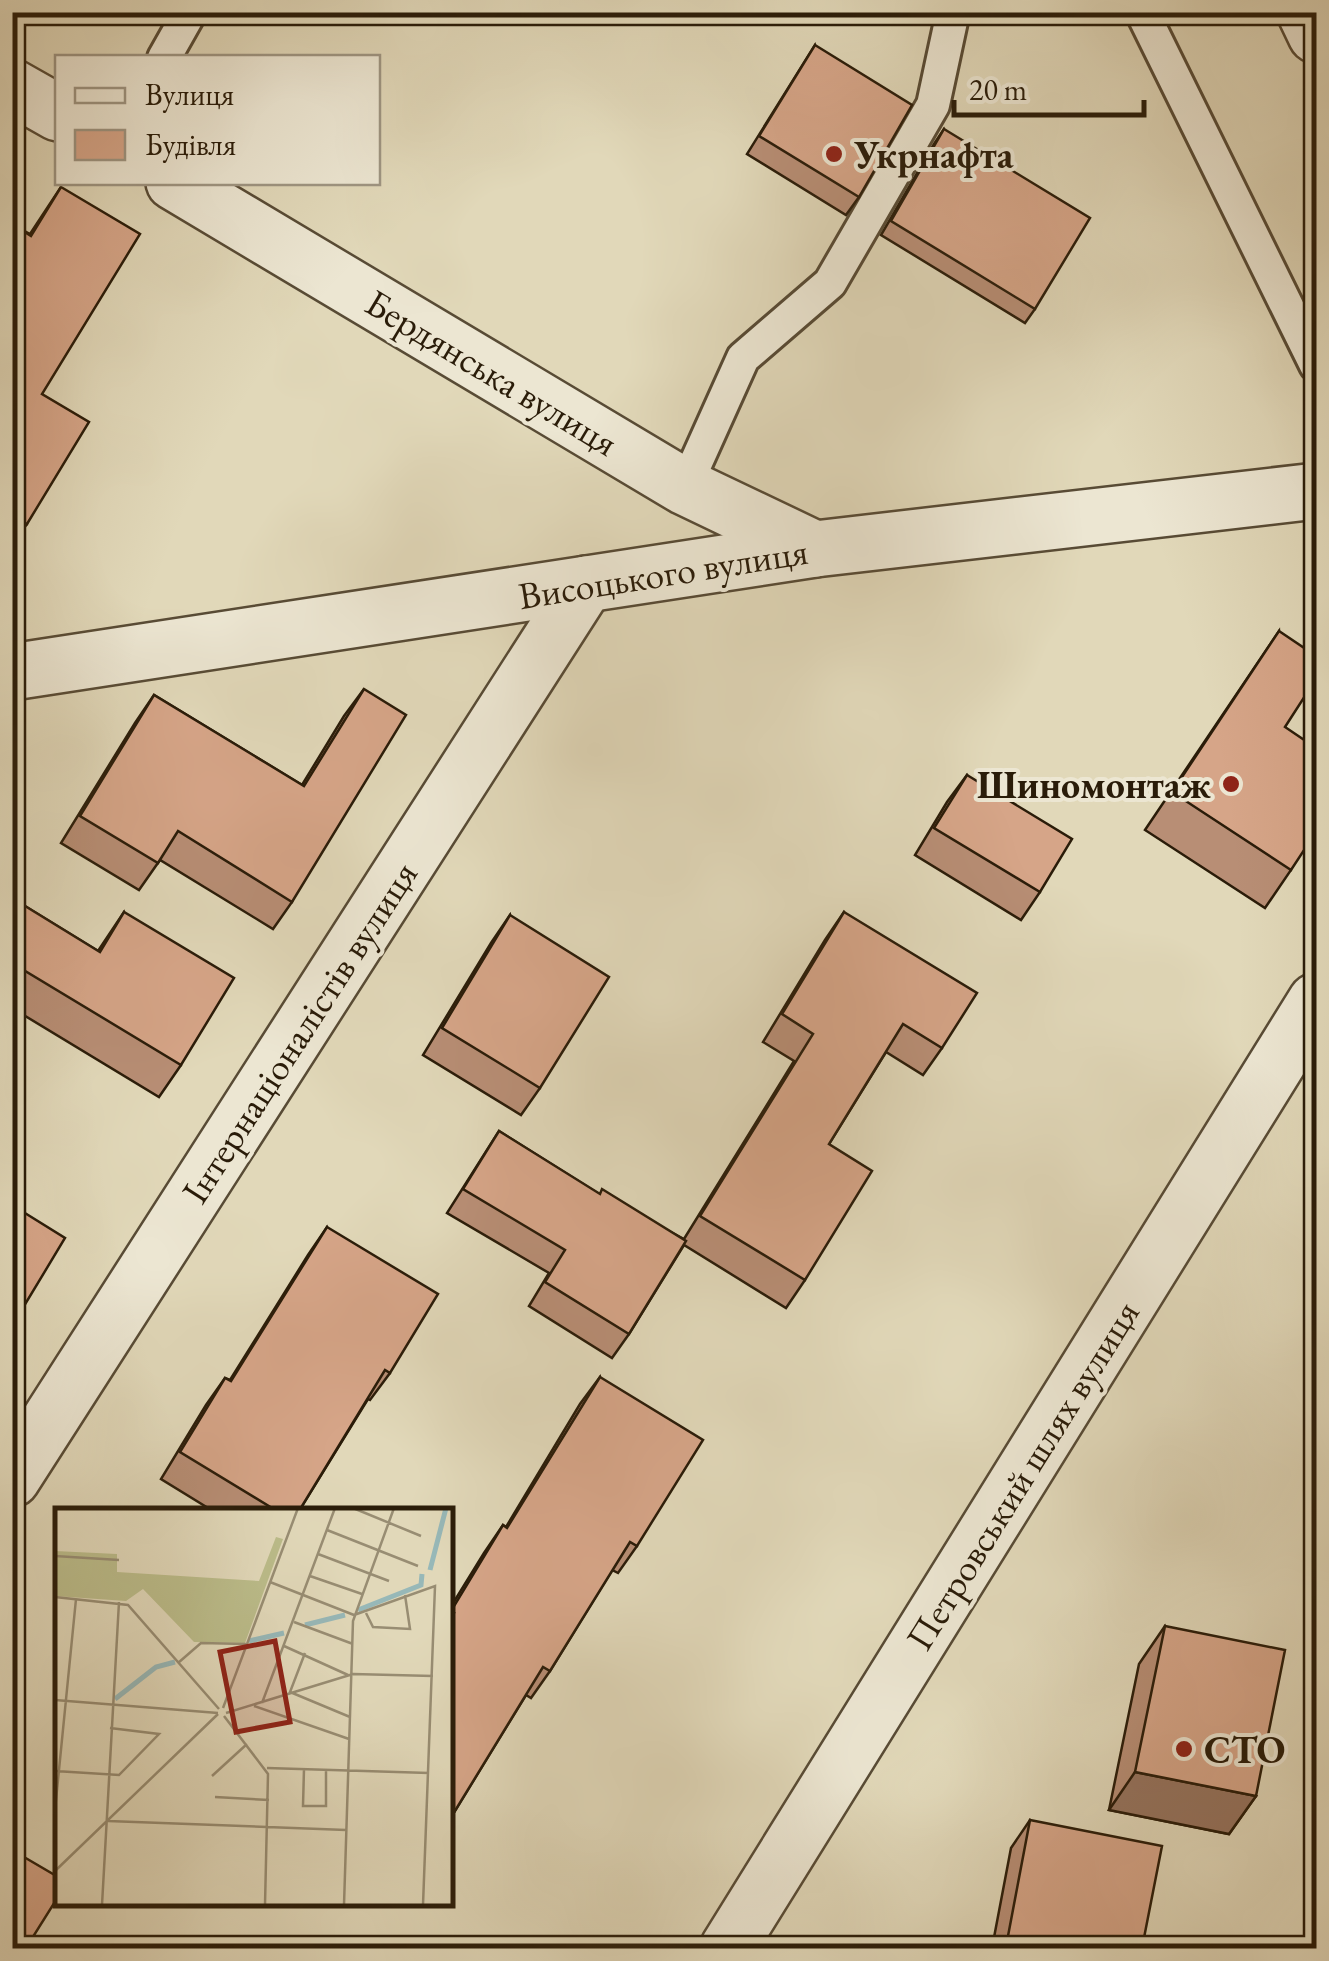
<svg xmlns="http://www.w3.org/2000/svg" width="1329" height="1961" viewBox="0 0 1329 1961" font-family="'EB Garamond',serif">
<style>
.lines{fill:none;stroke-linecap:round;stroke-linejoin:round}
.service-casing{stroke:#584b35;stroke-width:38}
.minor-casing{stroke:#584b35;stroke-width:60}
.tertiary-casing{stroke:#584b35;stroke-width:60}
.service{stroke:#ece6d2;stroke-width:32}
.minor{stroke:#ece6d2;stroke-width:55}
.tertiary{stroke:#ece6d2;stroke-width:55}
.wall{fill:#b88e75;stroke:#2a1c09;stroke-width:2.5}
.shaded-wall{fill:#96745f;stroke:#2a1c09;stroke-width:2.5}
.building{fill:#d6a588;stroke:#2a1c09;stroke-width:2.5}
.poi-dot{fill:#8f2418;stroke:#ece6d2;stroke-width:4}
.labels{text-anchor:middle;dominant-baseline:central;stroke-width:8;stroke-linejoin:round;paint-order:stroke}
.poi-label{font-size:38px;font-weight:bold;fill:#2a1c09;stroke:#ece6d2;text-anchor:start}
.street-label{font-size:38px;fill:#2a1c09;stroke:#ece6d2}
.inset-river{fill:none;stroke:#97b8b8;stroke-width:5}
.inset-road{fill:none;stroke:#988d73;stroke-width:2.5}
.view{fill:#8f2418;fill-opacity:0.15;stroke:#8f2418;stroke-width:5}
.inset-edge{fill:none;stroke:#2a1c09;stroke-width:5}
</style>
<rect width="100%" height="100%" fill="#e1d8b9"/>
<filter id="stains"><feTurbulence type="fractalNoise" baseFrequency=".002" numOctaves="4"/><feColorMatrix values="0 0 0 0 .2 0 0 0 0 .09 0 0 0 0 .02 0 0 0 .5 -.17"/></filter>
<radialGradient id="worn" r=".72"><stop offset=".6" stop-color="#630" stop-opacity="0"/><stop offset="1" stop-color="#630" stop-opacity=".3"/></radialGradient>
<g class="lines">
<g class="service-casing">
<g id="service">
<path d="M 1142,12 L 1316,365"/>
<path d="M 164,58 L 190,12"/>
<path d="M 685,487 L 743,358 L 830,283 L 933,105 L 953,12"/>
</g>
</g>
<g class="minor-casing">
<g id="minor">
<path d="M 1305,12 L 1316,35"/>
<path d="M 12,87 L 58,113"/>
<path d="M 174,182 L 685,487 L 815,549"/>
<path d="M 12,672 L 815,549 L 1316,491"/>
<path d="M 12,1479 L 586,584"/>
</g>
</g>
<g class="tertiary-casing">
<path id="tertiary" d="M 728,1948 L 1316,1001"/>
</g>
<use href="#service" class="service"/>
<use href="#minor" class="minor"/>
<use href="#tertiary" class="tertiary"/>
</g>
<g class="wall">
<path d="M 815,45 L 859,197 L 846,215 L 747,154 Z"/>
<path d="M 944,129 L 1035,309 L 1025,323 L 881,235 L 934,144 Z"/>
<path d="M 61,187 L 42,394 L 27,524 L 12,544 L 12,224 L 30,234 Z"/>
<path d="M 1279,631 L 1291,870 L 1265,908 L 1145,830 Z"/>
<path d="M 364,689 L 292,902 L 273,929 L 160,860 L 139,890 L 61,843 L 135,723 L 154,695 L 302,785 L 344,716 Z"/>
<path d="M 967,775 L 1040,892 L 1021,920 L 915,855 L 947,802 Z"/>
<path d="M 12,898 L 98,951 L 124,912 L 181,1065 L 159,1097 L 12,1008 Z"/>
<path d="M 844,912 L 942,1048 L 923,1075 L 886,1052 L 829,1144 L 805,1280 L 786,1308 L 684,1245 L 629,1334 L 612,1358 L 529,1306 L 549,1273 L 447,1213 L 499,1131 L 599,1194 L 684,1239 L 794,1061 L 763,1042 L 825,940 Z"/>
<path d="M 510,915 L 540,1088 L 521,1115 L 423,1055 L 491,943 Z"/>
<path d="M 327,1227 L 390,1373 L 370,1400 L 368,1399 L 299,1511 L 213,1511 L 161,1479 L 206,1405 L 225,1378 L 230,1380 L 308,1255 Z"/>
<path d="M 600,1377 L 637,1546 L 618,1573 L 612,1570 L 550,1671 L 531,1698 L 526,1695 L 450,1819 L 450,1608 L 484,1553 L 503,1525 L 506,1527 L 580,1404 Z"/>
<path d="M 1165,1626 L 1256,1796 L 1229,1834 L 1109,1810 L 1139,1664 Z"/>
<path d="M 1030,1820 L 1142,1948 L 992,1948 L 1011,1848 Z"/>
</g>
<g class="shaded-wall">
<path d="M 1135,1772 L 1256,1796 L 1229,1834 L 1109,1810 Z"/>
<path d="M 1008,1936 L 1075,1948 L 999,1948 Z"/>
</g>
<g class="building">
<path d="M 815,45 L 912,105 L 859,197 L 759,136 Z"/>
<path d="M 944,129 L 1090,218 L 1035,309 L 891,221 Z"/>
<path d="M 61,187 L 140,234 L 42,394 L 89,422 L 27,524 L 12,516 L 12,224 L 31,236 Z"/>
<path d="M 1279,631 L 1316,656 L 1316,679 L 1285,727 L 1316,748 L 1316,832 L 1291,870 L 1172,792 Z"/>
<path d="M 364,689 L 406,715 L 292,902 L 178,831 L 158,863 L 80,816 L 154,695 L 304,786 Z"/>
<path d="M 967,775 L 1072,839 L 1040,892 L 934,828 Z"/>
<path d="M 12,898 L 100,952 L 124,912 L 234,978 L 181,1065 L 12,963 Z"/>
<path d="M 844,912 L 977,993 L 942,1048 L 903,1024 L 829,1144 L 872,1171 L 805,1280 L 700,1216 L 813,1034 L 782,1014 Z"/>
<path d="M 510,915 L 609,977 L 540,1088 L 442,1028 Z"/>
<path d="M 499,1131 L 600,1194 L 602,1189 L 686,1241 L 629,1334 L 545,1282 L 565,1250 L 463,1189 Z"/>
<path d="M 12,1205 L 65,1238 L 15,1321 L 12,1319 Z"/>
<path d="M 327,1227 L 438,1294 L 390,1373 L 385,1370 L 299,1511 L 277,1511 L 180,1452 L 225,1378 L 231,1381 Z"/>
<path d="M 600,1377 L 703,1440 L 637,1546 L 630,1542 L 550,1671 L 543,1667 L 450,1819 L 450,1620 L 454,1613 L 451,1611 L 503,1525 L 507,1528 Z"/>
<path d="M 1165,1626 L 1285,1650 L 1256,1796 L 1135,1772 Z"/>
<path d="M 1030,1820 L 1162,1846 L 1142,1948 L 1075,1948 L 1008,1936 Z"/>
<path d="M 12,1850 L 58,1877 L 58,1897 L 26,1948 L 12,1948 Z"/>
</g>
<g class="poi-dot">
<circle cx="834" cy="154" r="10"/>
<circle cx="1231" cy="784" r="10"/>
<circle cx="1184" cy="1749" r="10"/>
</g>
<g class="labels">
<g class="poi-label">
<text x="854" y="154">Укрнафта</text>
<text x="1211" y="784" text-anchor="end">Шиномонтаж</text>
<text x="1204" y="1749">СТО</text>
</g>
<g class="street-label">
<text transform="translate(492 372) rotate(31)">Бердянська вулиця</text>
<text transform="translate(663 573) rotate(-9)">Висоцького вулиця</text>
<text transform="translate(299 1032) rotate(-57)">Інтернаціоналістів вулиця</text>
<text transform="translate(1022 1475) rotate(-58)">Петровський шлях вулиця</text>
</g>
</g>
<g transform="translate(55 1508)">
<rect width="398" height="398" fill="#e1d8b9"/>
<path d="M 221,29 L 228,31 L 190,135 L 139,134 L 88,81 L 71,93 L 0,88 L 0,43 L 62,46 L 62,64 L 204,73 Z" fill="#bbbc8a"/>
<path class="inset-river" d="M 375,62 L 391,0M 303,102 L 366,77 L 367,66M 250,117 L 290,107M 194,133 L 229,125M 60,191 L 101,159 L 120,154"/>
<path class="inset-road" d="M 298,0 L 366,28M 272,22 L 363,58M 263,46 L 334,73M 0,48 L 64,52M 255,68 L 307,86M 215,74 L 299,107M 0,89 L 73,97 L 164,201M 311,105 L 318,119 L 355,121 L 350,87M 299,107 L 380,78 L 368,397M 239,114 L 298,136M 229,138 L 293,167M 250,145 L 235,184 L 295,209M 123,155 L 146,135 L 191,136M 0,192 L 163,205M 207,195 L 280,0M 199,198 L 294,231M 168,200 L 243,0M 171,205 L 298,166 L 378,168M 169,208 L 213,266 L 210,397M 212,260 L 374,265M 249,261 L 248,298 L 271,298 L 271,262M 0,263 L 64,267 L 104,226 L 55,220M 157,268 L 192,236M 160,289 L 214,292M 0,302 L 21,91M 53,313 L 291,322M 0,363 L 163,206M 47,397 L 64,94M 289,397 L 298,113 L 339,0"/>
<path class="view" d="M 220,133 L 235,214 L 181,224 L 165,144 Z"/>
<rect width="398" height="398" class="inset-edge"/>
</g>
<rect width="1329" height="1961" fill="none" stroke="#e1d8b9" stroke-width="50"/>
<rect x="15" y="15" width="1299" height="1931" fill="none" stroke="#2a1c09" stroke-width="5"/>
<rect x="25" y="25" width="1279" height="1911" fill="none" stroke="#2a1c09" stroke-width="2.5"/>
<rect x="55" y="55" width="325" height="130" fill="#ece6d2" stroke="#9e9582" stroke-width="2.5"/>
<rect x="75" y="88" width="50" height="15" fill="#ece6d2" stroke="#9e9582" stroke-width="2.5"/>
<text x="145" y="105" font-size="30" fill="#2a1c09">Вулиця</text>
<rect x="75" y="130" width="50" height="30" fill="#d6a588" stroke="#9e9582" stroke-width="2.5"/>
<text x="145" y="155" font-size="30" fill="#2a1c09">Будівля</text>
<path d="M954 100v15h190v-15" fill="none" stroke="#2a1c09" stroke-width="5"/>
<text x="969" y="100" font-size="30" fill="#2a1c09" stroke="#ece6d2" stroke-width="8" paint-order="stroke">20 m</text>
<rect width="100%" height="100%" filter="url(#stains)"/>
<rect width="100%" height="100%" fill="url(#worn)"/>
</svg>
